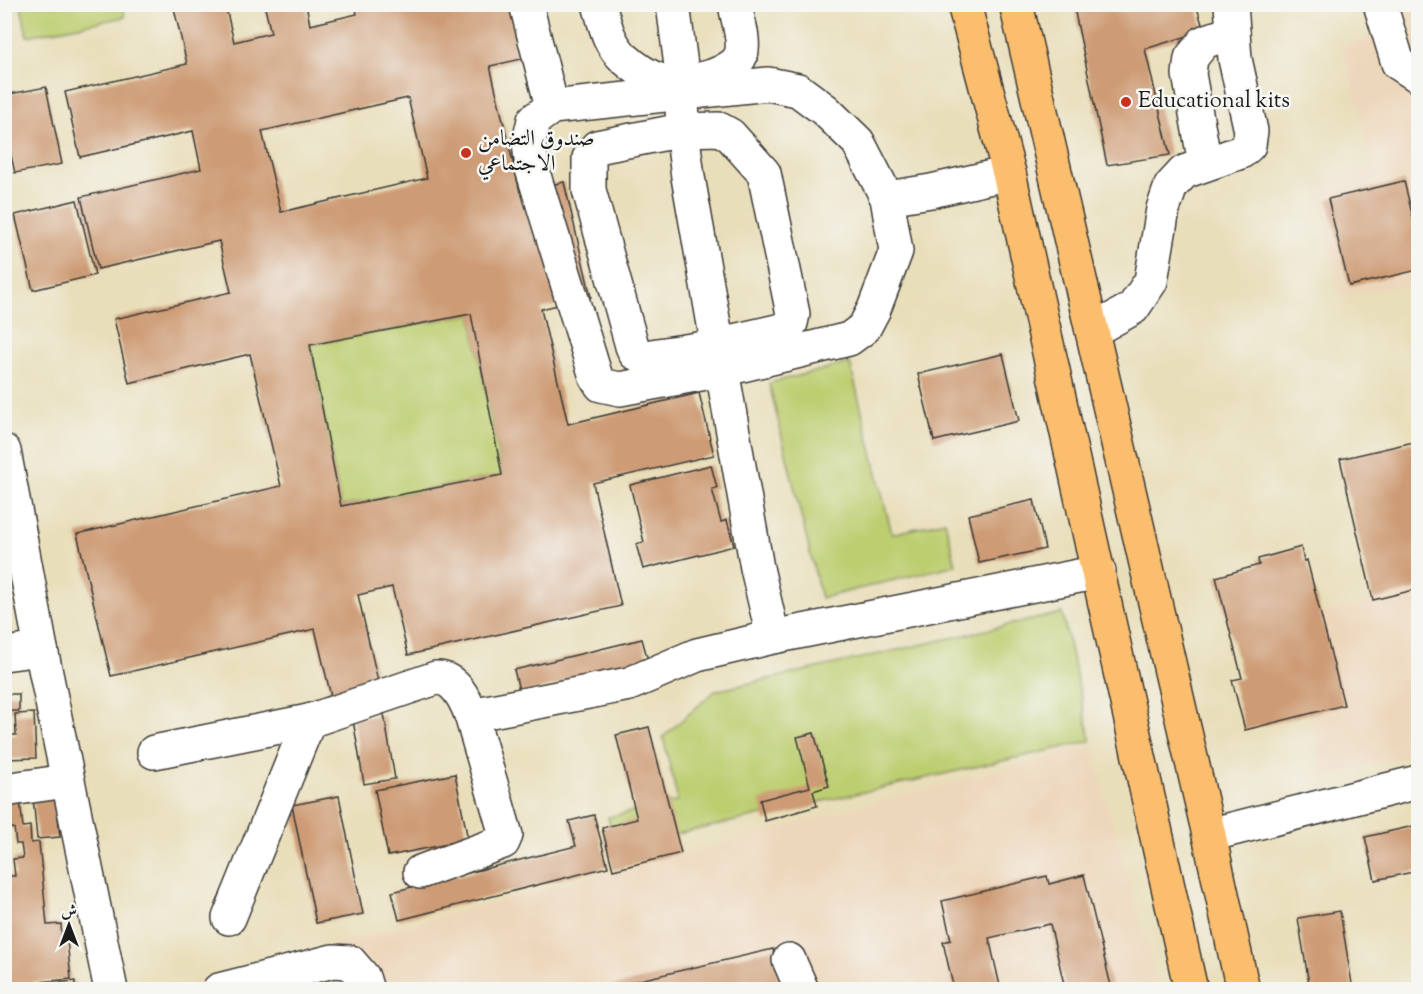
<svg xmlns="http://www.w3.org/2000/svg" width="1423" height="994" viewBox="0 0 1423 994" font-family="'Sorts Mill Goudy',Amiri,serif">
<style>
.built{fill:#edd7bb}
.green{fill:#bdce71;stroke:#6c7546;stroke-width:1.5}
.building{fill:#cd9b74;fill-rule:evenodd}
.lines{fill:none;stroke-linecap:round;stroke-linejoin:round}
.minor-casing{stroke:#3b3934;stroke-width:36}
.major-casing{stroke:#3b3934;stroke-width:36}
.minor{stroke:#fff;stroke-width:33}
.major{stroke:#fbbe6e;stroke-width:33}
.poi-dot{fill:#c8321e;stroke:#f6f6f2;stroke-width:2}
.labels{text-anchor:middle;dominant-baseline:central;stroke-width:5;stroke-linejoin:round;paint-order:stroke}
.poi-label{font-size:22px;fill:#1c1c1c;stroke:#f6f6f2;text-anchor:start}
</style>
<rect width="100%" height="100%" fill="#f6f6f2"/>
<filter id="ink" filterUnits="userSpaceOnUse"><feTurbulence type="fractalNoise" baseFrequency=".0167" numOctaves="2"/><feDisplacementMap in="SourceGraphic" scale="12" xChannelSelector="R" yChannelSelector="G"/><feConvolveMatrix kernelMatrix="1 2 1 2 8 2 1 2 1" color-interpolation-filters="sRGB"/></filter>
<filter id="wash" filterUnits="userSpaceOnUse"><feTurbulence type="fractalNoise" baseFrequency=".008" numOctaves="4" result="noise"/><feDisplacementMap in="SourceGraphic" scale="24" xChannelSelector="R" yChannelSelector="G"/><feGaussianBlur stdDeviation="1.35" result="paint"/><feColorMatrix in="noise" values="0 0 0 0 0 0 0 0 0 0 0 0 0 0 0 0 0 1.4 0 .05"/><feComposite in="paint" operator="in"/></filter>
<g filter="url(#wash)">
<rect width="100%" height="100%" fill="#e9deba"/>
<g class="built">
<path d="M 1403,5 L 1418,5 L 1418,283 L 1340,297 L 1315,181 L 1372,166 L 1343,47 L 1407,24 Z"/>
<path d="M 1418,442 L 1418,754 L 1325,777 L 1287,621 L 1372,602 L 1340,459 Z"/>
<path d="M 1091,746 L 1160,989 L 161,990 Z"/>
</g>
<g class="green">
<path d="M 21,5 L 122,5 L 125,17 L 27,36 Z"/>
<path d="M 471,314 L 502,475 L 341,506 L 310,345 Z"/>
<path d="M 850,363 L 892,534 L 945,521 L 956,565 L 821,598 L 769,383 Z"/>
<path d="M 1062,613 L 1091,741 L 615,848 L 608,817 L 678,801 L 663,737 L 715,691 Z"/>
</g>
<g id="blocks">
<g class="building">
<path d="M 173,4 L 225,4 L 234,42 L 271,33 L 264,4 L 306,4 L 310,25 L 357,14 L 355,4 L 518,4 L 531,57 L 490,66 L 520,192 L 564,182 L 591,297 L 541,309 L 568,424 L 699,393 L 714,455 L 593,483 L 621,606 L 408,655 L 392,587 L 358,595 L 381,694 L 333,705 L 315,629 L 111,676 L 77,534 L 281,486 L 250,354 L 129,383 L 114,319 L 231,292 L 219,241 L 98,269 L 81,197 L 201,169 L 193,131 L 80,157 L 65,92 L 187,64 ZM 408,98 L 427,178 L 281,212 L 262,131 ZM 471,314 L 502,475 L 341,506 L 310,345 Z"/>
<path d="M 1088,4 L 1196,4 L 1204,31 L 1145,49 L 1170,155 L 1107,165 L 1074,8 Z"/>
<path d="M 46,87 L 62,164 L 15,173 L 4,124 L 4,95 Z"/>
<path d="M 1404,181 L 1418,238 L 1418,270 L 1349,286 L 1328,199 Z"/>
<path d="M 77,200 L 95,275 L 33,290 L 15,215 Z"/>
<path d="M 1003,354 L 1019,421 L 934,441 L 918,374 Z"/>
<path d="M 1418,441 L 1418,589 L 1373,600 L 1340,459 Z"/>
<path d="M 711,465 L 717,488 L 712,489 L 721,522 L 727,520 L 734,546 L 643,569 L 636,544 L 644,542 L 630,485 Z"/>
<path d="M 1034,500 L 1045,549 L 979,563 L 968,515 Z"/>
<path d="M 1301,547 L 1304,561 L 1307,560 L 1344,705 L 1245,730 L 1232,680 L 1242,678 L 1216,577 L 1259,565 L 1258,559 Z"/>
<path d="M 642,639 L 649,664 L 520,694 L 514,670 Z"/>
<path d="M 4,684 L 7,694 L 19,694 L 19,711 L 4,711 Z"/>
<path d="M 34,713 L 36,758 L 6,759 L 6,735 L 16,735 L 15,714 Z"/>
<path d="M 384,714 L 395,779 L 364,784 L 353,720 Z"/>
<path d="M 649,727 L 681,853 L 613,870 L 602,828 L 637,819 L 616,735 Z"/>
<path d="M 814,733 L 829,786 L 813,791 L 817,806 L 765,821 L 760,800 L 810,787 L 797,737 Z"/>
<path d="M 455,774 L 468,840 L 388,856 L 375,790 Z"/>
<path d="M 55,784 L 60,837 L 37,839 L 32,786 Z"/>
<path d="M 19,791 L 23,827 L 30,826 L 31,843 L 39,842 L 47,925 L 61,924 L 62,940 L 67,940 L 71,979 L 20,984 L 20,990 L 4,990 L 4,865 L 7,876 L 15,876 L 13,859 L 23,858 L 21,844 L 16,844 L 14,828 L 6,829 L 4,793 Z"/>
<path d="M 339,796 L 363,914 L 316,923 L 292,805 Z"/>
<path d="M 594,815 L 608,867 L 399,920 L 392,892 L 576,846 L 569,821 Z"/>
<path d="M 1418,825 L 1418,871 L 1375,880 L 1365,837 Z"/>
<path d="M 1084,875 L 1112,990 L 1045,990 L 1064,984 L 1050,924 L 989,938 L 1001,990 L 954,990 L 943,942 L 951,940 L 942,901 L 1047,876 L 1049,884 Z"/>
<path d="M 1340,911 L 1353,990 L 1310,990 L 1298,918 Z"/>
<path d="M 773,949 L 781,988 L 601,990 L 601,989 Z"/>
<path d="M 75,981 L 75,990 L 22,990 L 22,986 Z"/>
</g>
</g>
</g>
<g filter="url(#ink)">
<use href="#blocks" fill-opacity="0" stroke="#3b3934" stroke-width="1.5"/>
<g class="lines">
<g class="minor-casing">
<g id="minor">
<path d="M 526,4 L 552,107 L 534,120 L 529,142 L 532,169 L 596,377 L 601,385 L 620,389 L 722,370 L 849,339 L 864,328 L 874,309 L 896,251 L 887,198 L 858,142 L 825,110 L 798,90 L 768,84 L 552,107"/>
<path d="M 599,4 C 605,24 608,43 624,58 C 633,66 647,76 659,80 C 679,87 740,76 742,50 C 744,36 737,18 735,4"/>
<path d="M 673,4 L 683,81 L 682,130 L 688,177 L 757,568 L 773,637"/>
<path d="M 1380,4 L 1398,63 L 1418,76"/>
<path d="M 719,129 L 730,135 L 764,173 L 793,314 L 791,323 L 786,329 L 698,349 L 644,357 L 635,353 L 632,346 L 589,190 L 589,158 L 597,147 L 682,130 Z"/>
<path d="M 1205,164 L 1189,74 L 1191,58 L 1204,42 L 1233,32"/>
<path d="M 887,198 L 931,191 L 1009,173"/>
<path d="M 1092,331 L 1133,308 L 1151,281 L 1163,209 L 1171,186 L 1184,172 L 1241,152 L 1249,145 L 1251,131 L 1235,59 L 1231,4"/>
<path d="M 4,451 L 41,649 L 111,990"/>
<path d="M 4,654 L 41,649"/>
<path d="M 154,752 L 309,721 L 436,678 C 455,677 466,701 471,715 L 629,684 L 697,655 L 773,637 L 1099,572"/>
<path d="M 4,790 L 67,781"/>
<path d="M 1209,835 L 1418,782"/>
<path d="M 420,872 L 503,842 L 506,835 L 471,715"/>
<path d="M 229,918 L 309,721"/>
<path d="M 789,960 L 802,990"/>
<path d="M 219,990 L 333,961 L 350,962 L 363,977 L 367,990"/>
</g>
</g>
<g class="major-casing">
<g id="major">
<path d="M 964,4 L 1009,173 L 1191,990"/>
<path d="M 1016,4 L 1209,835 L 1243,990"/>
</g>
</g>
<use href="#minor" class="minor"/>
<use href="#major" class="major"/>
</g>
</g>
<g class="poi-dot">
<circle cx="1126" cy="102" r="6"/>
<circle cx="466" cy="153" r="6"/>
</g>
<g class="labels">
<g class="poi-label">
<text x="1138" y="102">Educational kits</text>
<text x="478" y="140">صندوق التضامن<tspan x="478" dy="25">الاجتماعي</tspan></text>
</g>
</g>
<rect width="1423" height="994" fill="none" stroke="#f6f6f2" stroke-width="24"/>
<g transform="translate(69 925)" stroke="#f6f6f2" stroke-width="4.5" paint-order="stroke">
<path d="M0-4.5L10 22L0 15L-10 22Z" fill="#1c1c1c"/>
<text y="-9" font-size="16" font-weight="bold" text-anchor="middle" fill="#1c1c1c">ش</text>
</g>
</svg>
